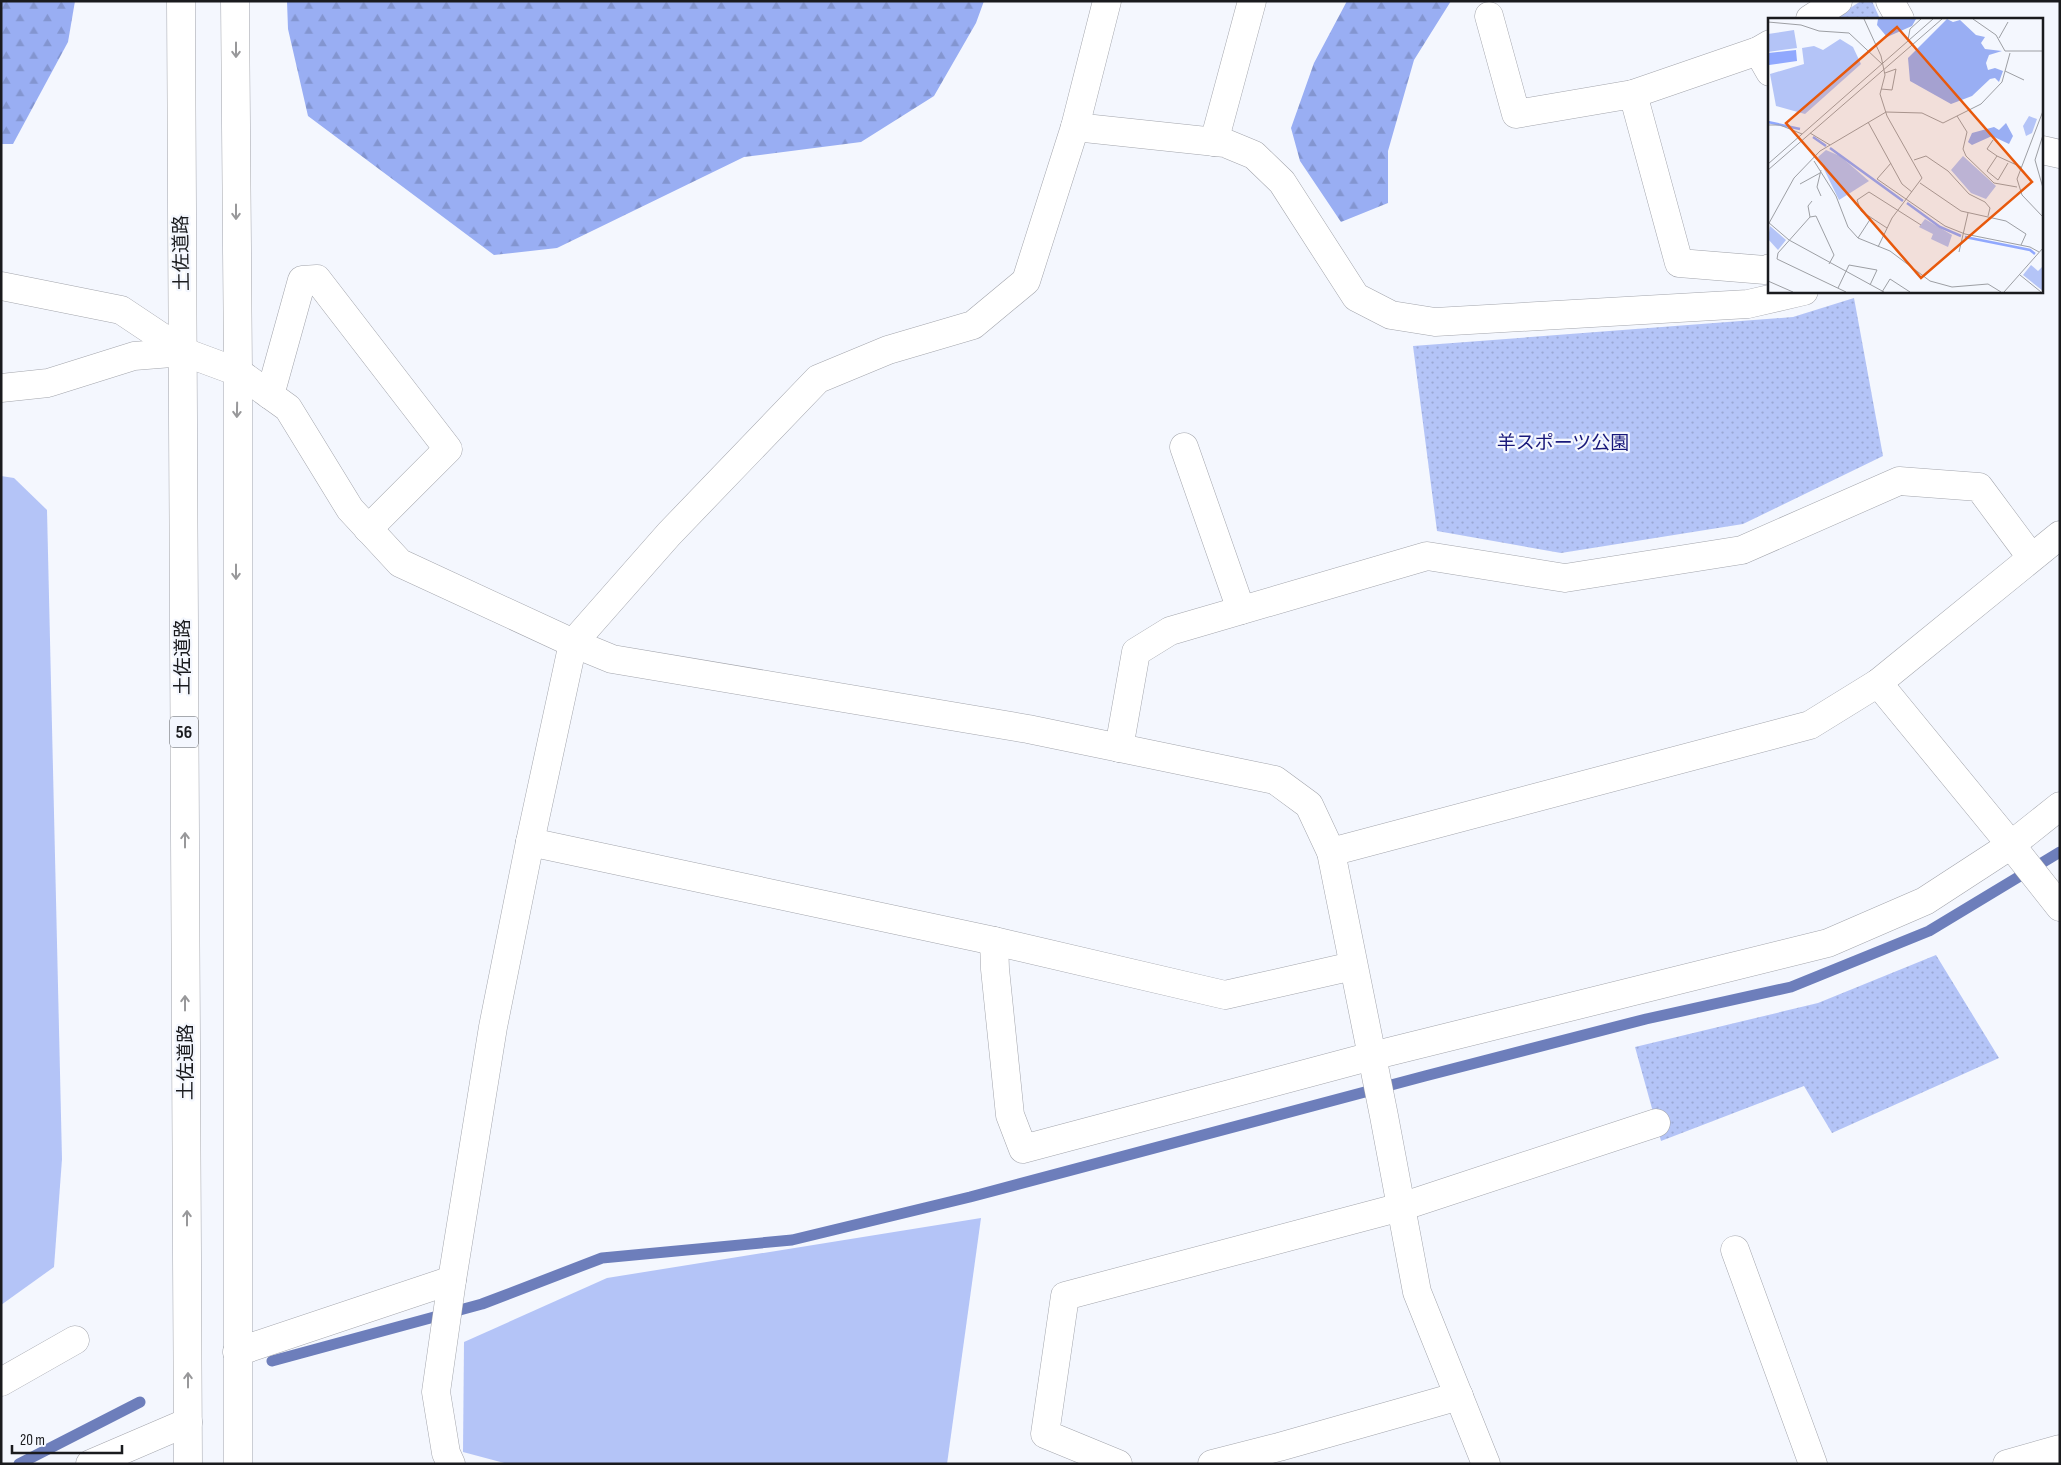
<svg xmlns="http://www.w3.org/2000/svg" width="2061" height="1465" viewBox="0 0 2061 1465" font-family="'Sofia Sans Condensed','Noto Sans JP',sans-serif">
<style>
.grass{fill:#b4c4f7}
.forest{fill:url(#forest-firs)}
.park{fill:url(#park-dots)}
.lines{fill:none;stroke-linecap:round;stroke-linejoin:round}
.stream{stroke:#6d7ebb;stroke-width:11}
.minor-casing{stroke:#a3a5ac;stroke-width:29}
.highway-casing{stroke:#a3a5ac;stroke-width:29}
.minor{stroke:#fff;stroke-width:28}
.highway{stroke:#fff;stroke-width:28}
.oneway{stroke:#98989a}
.labels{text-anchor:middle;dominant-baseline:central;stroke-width:4.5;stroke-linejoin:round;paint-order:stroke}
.shield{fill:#f4f7fe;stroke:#5b5d61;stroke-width:1}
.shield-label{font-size:18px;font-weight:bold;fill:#1a1b1e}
.street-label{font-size:19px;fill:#1a1b1e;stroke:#f4f7fe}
.park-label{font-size:19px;fill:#18187a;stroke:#f4f7fe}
.inset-river{fill:none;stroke:#90a8fe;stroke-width:2.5}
.inset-road{fill:none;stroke:#9d9fa4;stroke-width:1}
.view{fill:#e8590c;fill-opacity:0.15;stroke:#e8590c;stroke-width:2.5}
.inset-edge{fill:none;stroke:#1a1b1e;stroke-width:2.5}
</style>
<defs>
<pattern id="forest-firs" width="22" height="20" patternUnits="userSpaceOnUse" patternTransform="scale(1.25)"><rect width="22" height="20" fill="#99aef3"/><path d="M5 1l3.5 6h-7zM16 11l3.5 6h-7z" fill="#8395d0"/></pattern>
<pattern id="park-dots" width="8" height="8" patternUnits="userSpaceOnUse" patternTransform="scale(1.25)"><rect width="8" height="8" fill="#b4c4f7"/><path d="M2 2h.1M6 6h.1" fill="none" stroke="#9aa8d3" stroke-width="1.8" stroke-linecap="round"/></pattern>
</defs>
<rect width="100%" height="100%" fill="#f4f7fe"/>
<g class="grass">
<path d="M 1,476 L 14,478 L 47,510 L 62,1159 L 54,1267 L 1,1305 Z"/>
<path d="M 981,1218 L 947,1464 L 508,1464 L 463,1452 L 464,1342 L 607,1278 Z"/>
</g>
<g class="forest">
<path d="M 1,1 L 75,1 L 68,42 L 13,144 L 1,144 Z"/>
<path d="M 287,1 L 984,1 L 976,23 L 934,96 L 861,142 L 744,157 L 557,248 L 494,255 L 308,116 L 288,29 Z"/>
<path d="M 1347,1 L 1451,1 L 1414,60 L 1388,151 L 1388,203 L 1341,222 L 1300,161 L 1291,128 L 1314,63 Z"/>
</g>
<g class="park">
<path d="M 1861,1 L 1872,1 L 1880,19 L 1833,19 Z"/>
<path d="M 1854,298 L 1883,456 L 1743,524 L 1561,553 L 1437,531 L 1413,346 L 1793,317 Z"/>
<path d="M 1936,955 L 1999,1058 L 1832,1133 L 1804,1086 L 1661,1141 L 1635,1047 L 1818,1003 Z"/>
</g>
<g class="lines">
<g class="stream">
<path d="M 272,1361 L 482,1304 L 602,1258 L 792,1240 L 970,1197 L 1425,1076 L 1646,1019 L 1791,987 L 1929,931 L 2060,852"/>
<path d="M 19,1464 L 140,1402"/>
</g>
<g class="minor-casing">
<g id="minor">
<path d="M 1890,1 L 1900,19"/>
<path d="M 1489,16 L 1516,114 L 1633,94 L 1679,263 L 1765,270 L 1770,268"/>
<path d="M 1810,19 L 1838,1"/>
<path d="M 1758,51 L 1770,72"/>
<path d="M 1633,94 L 1758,51 L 1770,44"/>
<path d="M 1075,127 L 1225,143 L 1254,155 L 1282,182 L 1356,297 L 1391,315 L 1435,322 L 1748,304 L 1804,291"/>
<path d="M 1214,142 L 1252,1"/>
<path d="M 2042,150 L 2060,154"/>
<path d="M 1,286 L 121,310 L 184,352 L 238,372 L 288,408 L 350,509 L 400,563 L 573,643 L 612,659 L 1028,729 L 1275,780 L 1309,805 L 1331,852 L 1384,1116 L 1417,1292 L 1486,1464"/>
<path d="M 1,388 L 48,383 L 134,356 L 184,352"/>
<path d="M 270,395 L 302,280 L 317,279 L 448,449 L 368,529"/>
<path d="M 1184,447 L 1241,610"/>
<path d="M 1878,683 L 2011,845 L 2060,907"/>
<path d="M 1119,748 L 1136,652 L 1170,631 L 1427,556 L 1565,578 L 1742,550 L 1899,481 L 1979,487 L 2031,557"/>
<path d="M 530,842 L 994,941 L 1225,995 L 1353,966"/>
<path d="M 1331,852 L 1810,725 L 1878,683 L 2060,535"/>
<path d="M 994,941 L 995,969 L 1010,1115 L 1023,1149 L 1372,1056 L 1828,943 L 1925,901 L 2011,845 L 2060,806"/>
<path d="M 1735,1250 L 1813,1464"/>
<path d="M 237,1352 L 452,1280"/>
<path d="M 1,1382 L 75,1340"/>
<path d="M 90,1464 L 188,1422"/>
<path d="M 451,1464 L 446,1453 L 436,1392 L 452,1280 L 493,1027 L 530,842 L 573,643 L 669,534 L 818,379 L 888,350 L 973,325 L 1026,281 L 1075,127 L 1107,1"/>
<path d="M 1118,1464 L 1045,1434 L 1065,1296 L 1401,1207 L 1656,1123"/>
<path d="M 1212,1464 L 1279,1447 L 1459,1396"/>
<path d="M 2007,1464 L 2060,1449"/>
</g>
</g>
<g class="highway-casing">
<g id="highway">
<path d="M 181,1 L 188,1464"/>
<path d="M 235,1 L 238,372 L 238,1464"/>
</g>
</g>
<use href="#minor" class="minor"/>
<use href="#highway" class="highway"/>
</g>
<defs><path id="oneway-shaft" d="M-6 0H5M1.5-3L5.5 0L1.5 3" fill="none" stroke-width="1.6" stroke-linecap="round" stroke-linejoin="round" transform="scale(1.25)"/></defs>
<g class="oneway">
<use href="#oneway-shaft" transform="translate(236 50) rotate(90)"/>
<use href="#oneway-shaft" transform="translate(236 212) rotate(90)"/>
<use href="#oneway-shaft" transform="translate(237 410) rotate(91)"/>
<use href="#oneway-shaft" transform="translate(236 572) rotate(90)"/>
<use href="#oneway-shaft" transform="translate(185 840) rotate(-90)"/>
<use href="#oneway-shaft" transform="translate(185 1003) rotate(-90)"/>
<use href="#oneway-shaft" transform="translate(187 1218) rotate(-90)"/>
<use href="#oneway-shaft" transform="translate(188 1380) rotate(-90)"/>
</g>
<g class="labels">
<rect class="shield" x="170" y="716.5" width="28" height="31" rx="4"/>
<g class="shield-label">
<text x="184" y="732">56</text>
</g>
<g class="street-label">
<text transform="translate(182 253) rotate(-91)">土佐道路</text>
<text transform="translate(183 657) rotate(-90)">土佐道路</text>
<text transform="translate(186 1062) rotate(-90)">土佐道路</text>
</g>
<g class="park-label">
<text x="1563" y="443">羊スポーツ公園</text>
</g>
</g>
<g transform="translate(1768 18)">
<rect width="275" height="275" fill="#f4f7fe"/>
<path d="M 26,12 L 29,30 L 0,34 L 0,16 ZM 72,21 L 85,29 L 93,46 L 37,96 L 8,88 L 2,56 L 36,46 L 34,30 L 46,28 L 55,32 ZM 58,132 L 72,138 L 101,163 L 71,182 L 50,139 Z" fill="#b4c4f7"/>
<path d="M 110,1 L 148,1 L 144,8 L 119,19 L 109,7 ZM 179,1 L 185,4 L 192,2 L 208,17 L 217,19 L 213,25 L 217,31 L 234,33 L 221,37 L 218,45 L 220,52 L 227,50 L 235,53 L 231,64 L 227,60 L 222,61 L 204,78 L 183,86 L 142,63 L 140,40 ZM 238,105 L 245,118 L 241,126 L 224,118 L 204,127 L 200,124 L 204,115 L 226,109 L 231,112 Z" fill="#99aef3"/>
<path d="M 261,98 L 269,101 L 264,115 L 258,118 L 255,108 ZM 195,138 L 228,168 L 218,181 L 203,175 L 183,152 ZM 157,201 L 184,217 L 180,229 L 163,221 L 165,216 L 151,209 ZM 2,208 L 18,222 L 10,232 L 0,221 ZM 263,247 L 270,253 L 275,248 L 275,273 L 255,257 Z" fill="#b4c4f7"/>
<path d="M 28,32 L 29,43 L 1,47 L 0,35 Z" fill="#90a8fe"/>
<path class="inset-river" d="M 0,104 L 32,111M 45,119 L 58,128M 62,130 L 135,183M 139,185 L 172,209 L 193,218M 197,219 L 262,232 L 267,236"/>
<path class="inset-road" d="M 96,1 L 113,38 L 117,57 L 112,76 L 119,98 L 154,160 L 124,200 L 110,229M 205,1 L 228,17 L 237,33 L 275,33M 0,4 L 33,7 L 51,13 L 81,15 L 114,46M 231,20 L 240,4M 140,22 L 142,11 L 153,1M 237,53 L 256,62M 113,71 L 124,72 L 128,51 L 117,55M 275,93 L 249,161 L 254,177 L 275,199M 189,98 L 199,114 L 195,131 L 198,138 L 226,165 L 249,169M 100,104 L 134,166 L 144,174M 0,107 L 12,107 L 34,116M 42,115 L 62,127M 275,117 L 267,142 L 275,170M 225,122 L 219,131 L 229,138 L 219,153 L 230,162 L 240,145M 229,138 L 253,149M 146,142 L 158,138 L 180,153 L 201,176 L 217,184 L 222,190 L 220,198M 46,143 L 68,178 L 80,209 L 90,220 L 122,233 L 162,263 L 184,269 L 220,266 L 233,274M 123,145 L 109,161 L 177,208 L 197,216 L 262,229 L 271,234M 0,146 L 165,1M 0,152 L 174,1M 53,152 L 49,169 L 53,178M 152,165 L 193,193 L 238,203 L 258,216 L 253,227M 32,166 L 52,155M 42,199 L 40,188 L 44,183M 0,204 L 21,222 L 116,274M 0,207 L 26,160 L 52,133 L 118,94 L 154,95 L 175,105 L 213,86 L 234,64 L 242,35M 119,210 L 93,193 L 89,182 L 101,174 L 153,207M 90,220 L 103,200M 191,234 L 200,195M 61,246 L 66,237 L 48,198 L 42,199 L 10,235 L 9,241 L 78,274M 252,257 L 273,274M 0,263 L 25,274M 70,270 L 81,247 L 109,252 L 102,267M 114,274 L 122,261 L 142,274M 236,274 L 275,230"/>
<path class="view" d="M 129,9 L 264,164 L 153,260 L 18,105 Z"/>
<rect width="275" height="275" class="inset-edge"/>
</g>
<rect width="2061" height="1465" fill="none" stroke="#1a1b1e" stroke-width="5"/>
<path d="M12 1445v8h110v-8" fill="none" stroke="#1a1b1e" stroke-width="2.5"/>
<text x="20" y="1445" font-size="15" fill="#1a1b1e" stroke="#f4f7fe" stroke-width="4" paint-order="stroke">20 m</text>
</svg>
